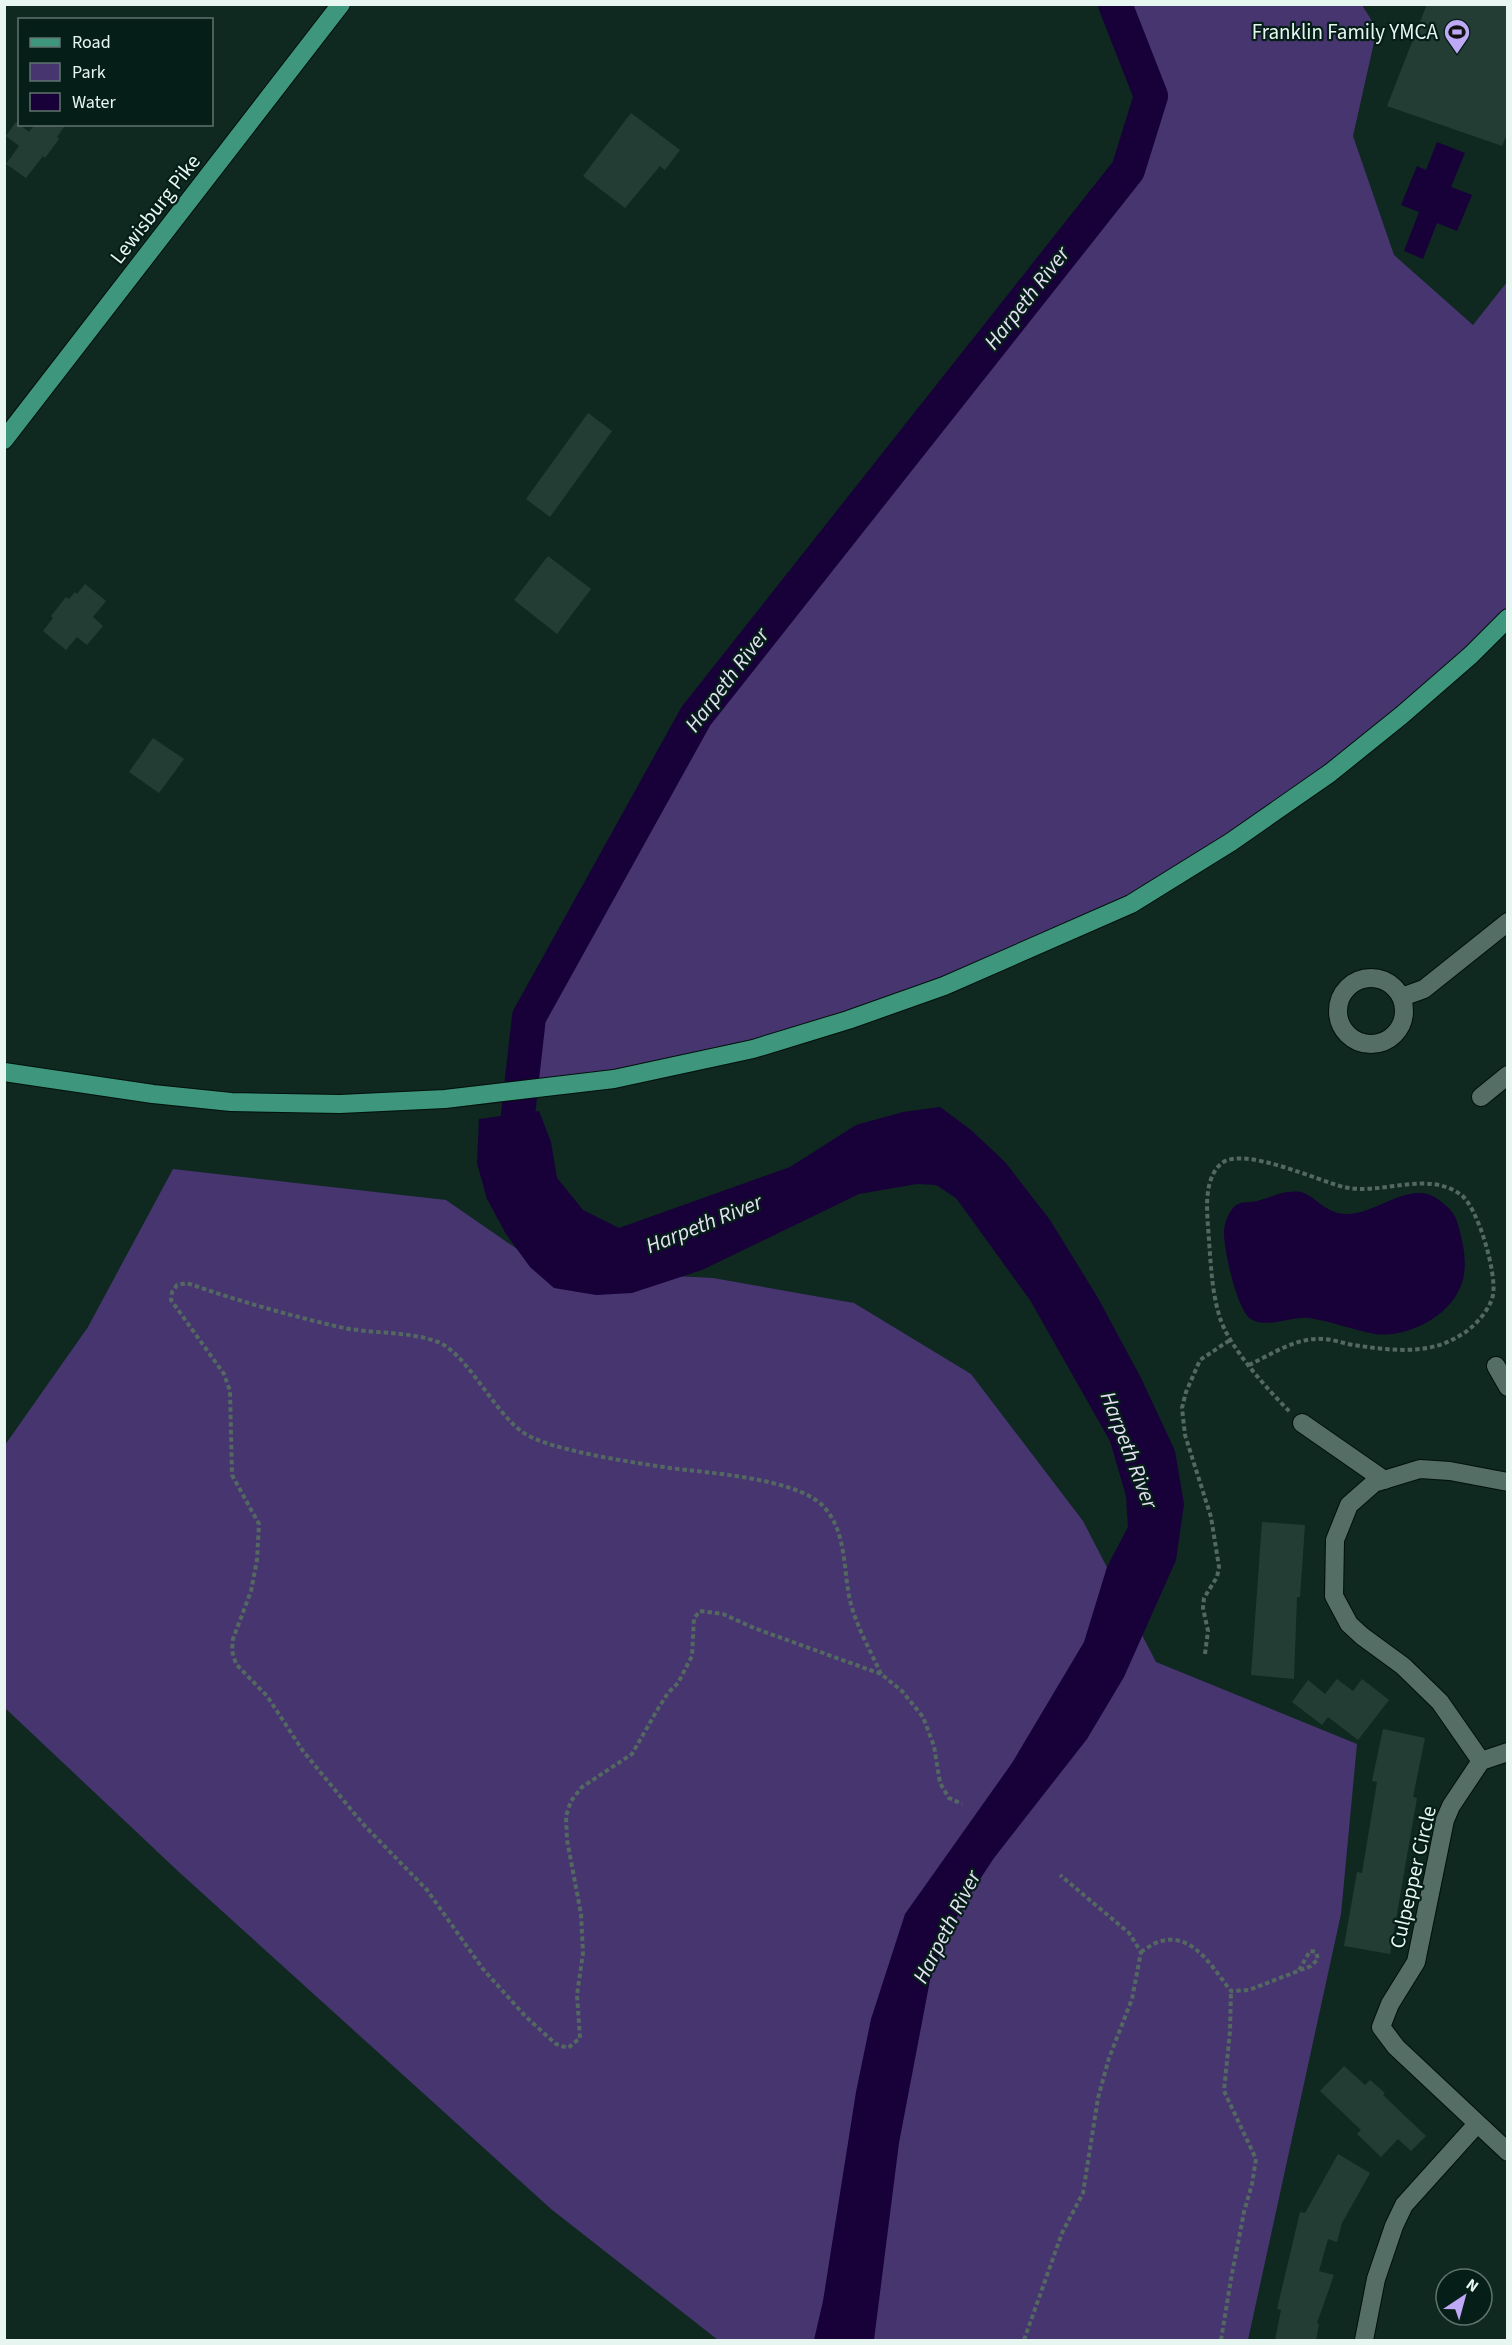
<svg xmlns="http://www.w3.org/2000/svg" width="1512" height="2345" viewBox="0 0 1512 2345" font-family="'Source Sans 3',sans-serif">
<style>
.green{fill:#473570}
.water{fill:#180039}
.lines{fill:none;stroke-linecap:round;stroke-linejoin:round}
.river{stroke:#180039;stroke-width:34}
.building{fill:#243d34}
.minor-casing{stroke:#00100a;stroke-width:20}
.major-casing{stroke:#00100a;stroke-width:20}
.path{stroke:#526860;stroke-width:4;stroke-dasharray:4.5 3;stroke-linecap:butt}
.minor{stroke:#546e65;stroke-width:18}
.major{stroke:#3e967d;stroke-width:18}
.labels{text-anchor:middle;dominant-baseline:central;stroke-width:4.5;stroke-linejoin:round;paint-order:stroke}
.poi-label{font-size:21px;fill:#e7f6f0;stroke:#051e17;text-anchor:end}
.street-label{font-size:21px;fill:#e7f6f0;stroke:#051e17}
.water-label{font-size:22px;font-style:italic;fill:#e5e0f4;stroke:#051e17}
</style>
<rect width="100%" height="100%" fill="#0f2820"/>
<g class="green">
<path d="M 1115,5 L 1362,5 L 1377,29 L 1353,136 L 1394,255 L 1473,325 L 1507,282 L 1507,618 L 1402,715 L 1131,904 L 848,1020 L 525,1089 L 529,1017 L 696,716 L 1128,170 L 1151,96 Z"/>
<path d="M 173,1169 L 446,1200 L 546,1269 L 713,1278 L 854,1303 L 971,1374 L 1083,1521 L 1156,1662 L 1357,1744 L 1341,1914 L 1248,2340 L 718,2340 L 551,2209 L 180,1873 L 5,1708 L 5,1445 L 88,1327 Z"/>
</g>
<g class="water">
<path d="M 1437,142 L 1465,153 L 1451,187 L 1472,195 L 1457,231 L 1437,223 L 1423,259 L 1404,251 L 1419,212 L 1401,205 L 1417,166 L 1426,170 Z"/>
<path d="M 940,1107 L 971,1130 L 1005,1162 L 1050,1220 L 1098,1298 L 1141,1378 L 1175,1451 L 1184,1504 L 1176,1560 L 1124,1677 L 1087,1739 L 994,1858 L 961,1908 L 931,1975 L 899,2143 L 874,2340 L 814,2340 L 823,2301 L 856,2092 L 871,2019 L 905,1914 L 1012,1763 L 1084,1642 L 1107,1567 L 1128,1527 L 1126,1496 L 1110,1441 L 1030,1300 L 956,1198 L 936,1185 L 917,1184 L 859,1194 L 702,1270 L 632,1293 L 596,1295 L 554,1288 L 530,1267 L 506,1234 L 487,1199 L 477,1163 L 479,1119 L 539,1111 L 551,1142 L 557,1178 L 583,1210 L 619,1228 L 790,1167 L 856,1125 L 903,1112 Z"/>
<path d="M 1287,1192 C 1291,1192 1297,1191 1301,1192 C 1317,1197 1323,1212 1345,1214 C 1376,1216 1410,1178 1439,1200 C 1453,1211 1456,1215 1460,1232 C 1465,1251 1468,1272 1459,1290 C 1446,1318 1406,1338 1375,1334 C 1353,1330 1331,1321 1309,1318 C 1291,1316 1267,1329 1251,1319 C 1237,1311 1223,1247 1224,1230 C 1225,1222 1229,1211 1235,1206 C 1241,1201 1246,1203 1252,1202 C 1264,1200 1275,1194 1287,1192 Z"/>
</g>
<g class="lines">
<path class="river" d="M 518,1158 L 514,1150 L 529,1017 L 696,716 L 1128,170 L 1151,96 L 1115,4"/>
</g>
<g class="building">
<path d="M 1427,4 L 1508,4 L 1508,132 L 1502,146 L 1387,106 Z"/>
<path d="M 631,113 L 680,150 L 665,170 L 660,166 L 625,208 L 583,176 Z"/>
<path d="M 16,122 L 29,132 L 35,124 L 66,124 L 57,137 L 59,139 L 45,158 L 43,156 L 26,178 L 6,164 L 19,146 L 6,136 Z"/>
<path d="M 588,413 L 612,431 L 550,517 L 526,499 Z"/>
<path d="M 548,556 L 591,589 L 557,634 L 514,600 Z"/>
<path d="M 85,584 L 106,601 L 93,617 L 103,626 L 87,645 L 77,637 L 66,650 L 43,631 L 53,618 L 51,616 L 66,597 L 69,599 L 75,592 L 77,594 Z"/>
<path d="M 153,738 L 184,759 L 159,793 L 129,772 Z"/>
<path d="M 1262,1522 L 1305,1525 L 1300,1597 L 1297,1597 L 1294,1679 L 1251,1675 Z"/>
<path d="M 1337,1679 L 1353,1691 L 1362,1679 L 1389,1700 L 1358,1740 L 1328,1717 L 1322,1725 L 1292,1702 L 1308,1680 L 1325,1694 Z"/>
<path d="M 1383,1729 L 1425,1738 L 1413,1797 L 1417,1798 L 1390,1954 L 1344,1946 L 1357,1872 L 1362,1873 L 1377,1782 L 1372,1781 Z"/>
<path d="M 1344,2066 L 1365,2085 L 1370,2080 L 1385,2093 L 1383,2095 L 1426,2136 L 1411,2151 L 1398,2139 L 1381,2157 L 1357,2134 L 1361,2130 L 1320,2091 Z"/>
<path d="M 1338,2154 L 1370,2173 L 1342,2223 L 1337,2242 L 1328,2239 L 1319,2271 L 1334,2275 L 1317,2323 L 1319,2324 L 1316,2340 L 1275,2340 L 1281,2310 L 1277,2309 L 1300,2212 L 1305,2213 Z"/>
</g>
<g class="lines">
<g class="minor-casing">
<g id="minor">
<circle cx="1371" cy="1011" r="33"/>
<path d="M 1402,997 L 1424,989 L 1508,922"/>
<path d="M 1481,1097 L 1508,1075"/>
<path d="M 1496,1366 L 1508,1387"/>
<path d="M 1302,1423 L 1384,1480"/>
<path d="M 1508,1752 L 1481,1761 L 1451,1806 L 1445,1820 L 1416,1962 L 1390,2004 L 1381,2027 L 1396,2047 L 1508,2152"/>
<path d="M 1481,1761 L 1440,1702 L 1403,1666 L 1362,1636 L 1349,1624 L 1334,1596 L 1335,1540 L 1349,1505 L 1374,1483 L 1420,1469 L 1450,1471 L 1508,1482"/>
<path d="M 1364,2340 L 1376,2279 L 1394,2226 L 1404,2205 L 1477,2124"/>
</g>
</g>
<g class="major-casing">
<g id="major">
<path d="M 4,440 L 341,4"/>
<path d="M 4,1072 L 153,1094 L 231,1102 L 340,1104 L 445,1099 L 614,1079 L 753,1049 L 848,1020 L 944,986 L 1131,904 L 1231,842 L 1330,773 L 1402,715 L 1471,655 L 1508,618"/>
</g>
</g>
<g class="path">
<path d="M 1249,1365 C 1270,1355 1297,1337 1322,1339 C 1332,1339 1342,1343 1353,1345 C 1388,1350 1427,1356 1459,1336 C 1473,1329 1490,1310 1493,1295 C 1497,1274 1478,1206 1460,1194 C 1425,1170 1381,1196 1344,1187 C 1318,1181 1244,1146 1222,1163 C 1201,1180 1208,1218 1209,1241 C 1211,1267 1212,1293 1220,1318 C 1229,1347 1268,1390 1290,1412"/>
<path d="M 1205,1654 L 1208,1631 L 1203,1608 L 1204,1598 L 1217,1577 L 1219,1567 L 1211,1517 L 1185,1435 L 1182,1408 L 1186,1392 L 1200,1360 L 1230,1340"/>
<path d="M 881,1674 C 871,1652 859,1631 852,1608 C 842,1575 849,1532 822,1505 C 794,1478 708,1473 670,1468 C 637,1463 603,1458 571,1450 C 555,1446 535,1441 521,1431 C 494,1411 465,1352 438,1342 C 409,1331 375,1334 344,1328 C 291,1316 238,1301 187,1283 L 177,1285 L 172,1292 L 171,1300 L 224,1374 L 230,1391 L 232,1475 L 259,1524 L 257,1560 L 251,1591 L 233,1639 L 232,1651 L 236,1664 L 267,1696 L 303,1751 L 363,1824 L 427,1890 L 483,1969 L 526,2017 L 556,2044 L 568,2048 L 580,2038 L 577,1995 L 583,1953 L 581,1914 L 567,1840 L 566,1816 L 571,1801 L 582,1787 L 632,1754 L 659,1707 L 668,1693 L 678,1683 L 692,1656 L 694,1618 L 700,1611 L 723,1614 L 754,1628 L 881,1674 L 902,1691 L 923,1717 L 934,1746 L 940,1783 L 949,1798 L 962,1804"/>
<path d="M 1141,1952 C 1146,1949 1152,1944 1158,1942 C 1193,1930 1213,1969 1231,1991 L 1249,1990 L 1311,1966 L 1318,1959 L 1316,1952 L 1310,1951 L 1299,1970"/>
<path d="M 1024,2340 L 1062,2233 L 1083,2193 L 1098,2098 L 1109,2058 L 1132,1999 L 1141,1952 L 1129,1933 L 1060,1875"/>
<path d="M 1221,2340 L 1231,2279 L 1244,2212 L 1252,2184 L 1256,2159 L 1224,2091 L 1230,2031 L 1231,1991"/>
</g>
<use href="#minor" class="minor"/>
<use href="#major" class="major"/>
</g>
<defs>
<g id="stadium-pin" transform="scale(1.35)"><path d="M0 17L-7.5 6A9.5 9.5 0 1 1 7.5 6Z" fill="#bda9f5" stroke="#051e17"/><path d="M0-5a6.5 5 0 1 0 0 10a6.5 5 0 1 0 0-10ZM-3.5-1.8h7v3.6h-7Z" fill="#111"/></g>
</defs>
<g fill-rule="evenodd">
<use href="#stadium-pin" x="1457" y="32"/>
</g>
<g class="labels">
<g class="poi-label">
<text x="1438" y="32">Franklin Family YMCA</text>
</g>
<g class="street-label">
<text transform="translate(155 209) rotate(-52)">Lewisburg Pike</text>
<text transform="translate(1413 1877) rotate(-77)">Culpepper Circle</text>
</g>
<g class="water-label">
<text transform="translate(1027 298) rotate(-52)">Harpeth River</text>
<text transform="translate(727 680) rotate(-53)">Harpeth River</text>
<text transform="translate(704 1224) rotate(-22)">Harpeth River</text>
<text transform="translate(1129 1450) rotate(69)">Harpeth River</text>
<text transform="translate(947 1927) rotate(-63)">Harpeth River</text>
</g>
</g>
<rect width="1512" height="2345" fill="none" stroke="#e7f6f0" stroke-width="12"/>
<rect x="18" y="18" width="195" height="108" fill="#051e17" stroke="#5f746e" stroke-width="1.5"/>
<rect x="30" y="38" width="30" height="9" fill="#3e967d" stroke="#5f746e" stroke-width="1.5"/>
<text x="72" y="48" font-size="18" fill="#e7f6f0">Road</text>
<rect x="30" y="63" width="30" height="18" fill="#473570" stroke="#5f746e" stroke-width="1.5"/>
<text x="72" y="78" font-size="18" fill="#e7f6f0">Park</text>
<rect x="30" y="93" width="30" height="18" fill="#180039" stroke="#5f746e" stroke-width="1.5"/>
<text x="72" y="108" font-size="18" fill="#e7f6f0">Water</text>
<g transform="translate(1464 2297) rotate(36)"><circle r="28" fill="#051e17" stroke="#5f746e" stroke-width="1.5"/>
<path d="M0-4.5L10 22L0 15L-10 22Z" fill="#bda9f5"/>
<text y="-9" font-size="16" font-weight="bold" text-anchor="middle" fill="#e7f6f0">N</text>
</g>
</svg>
